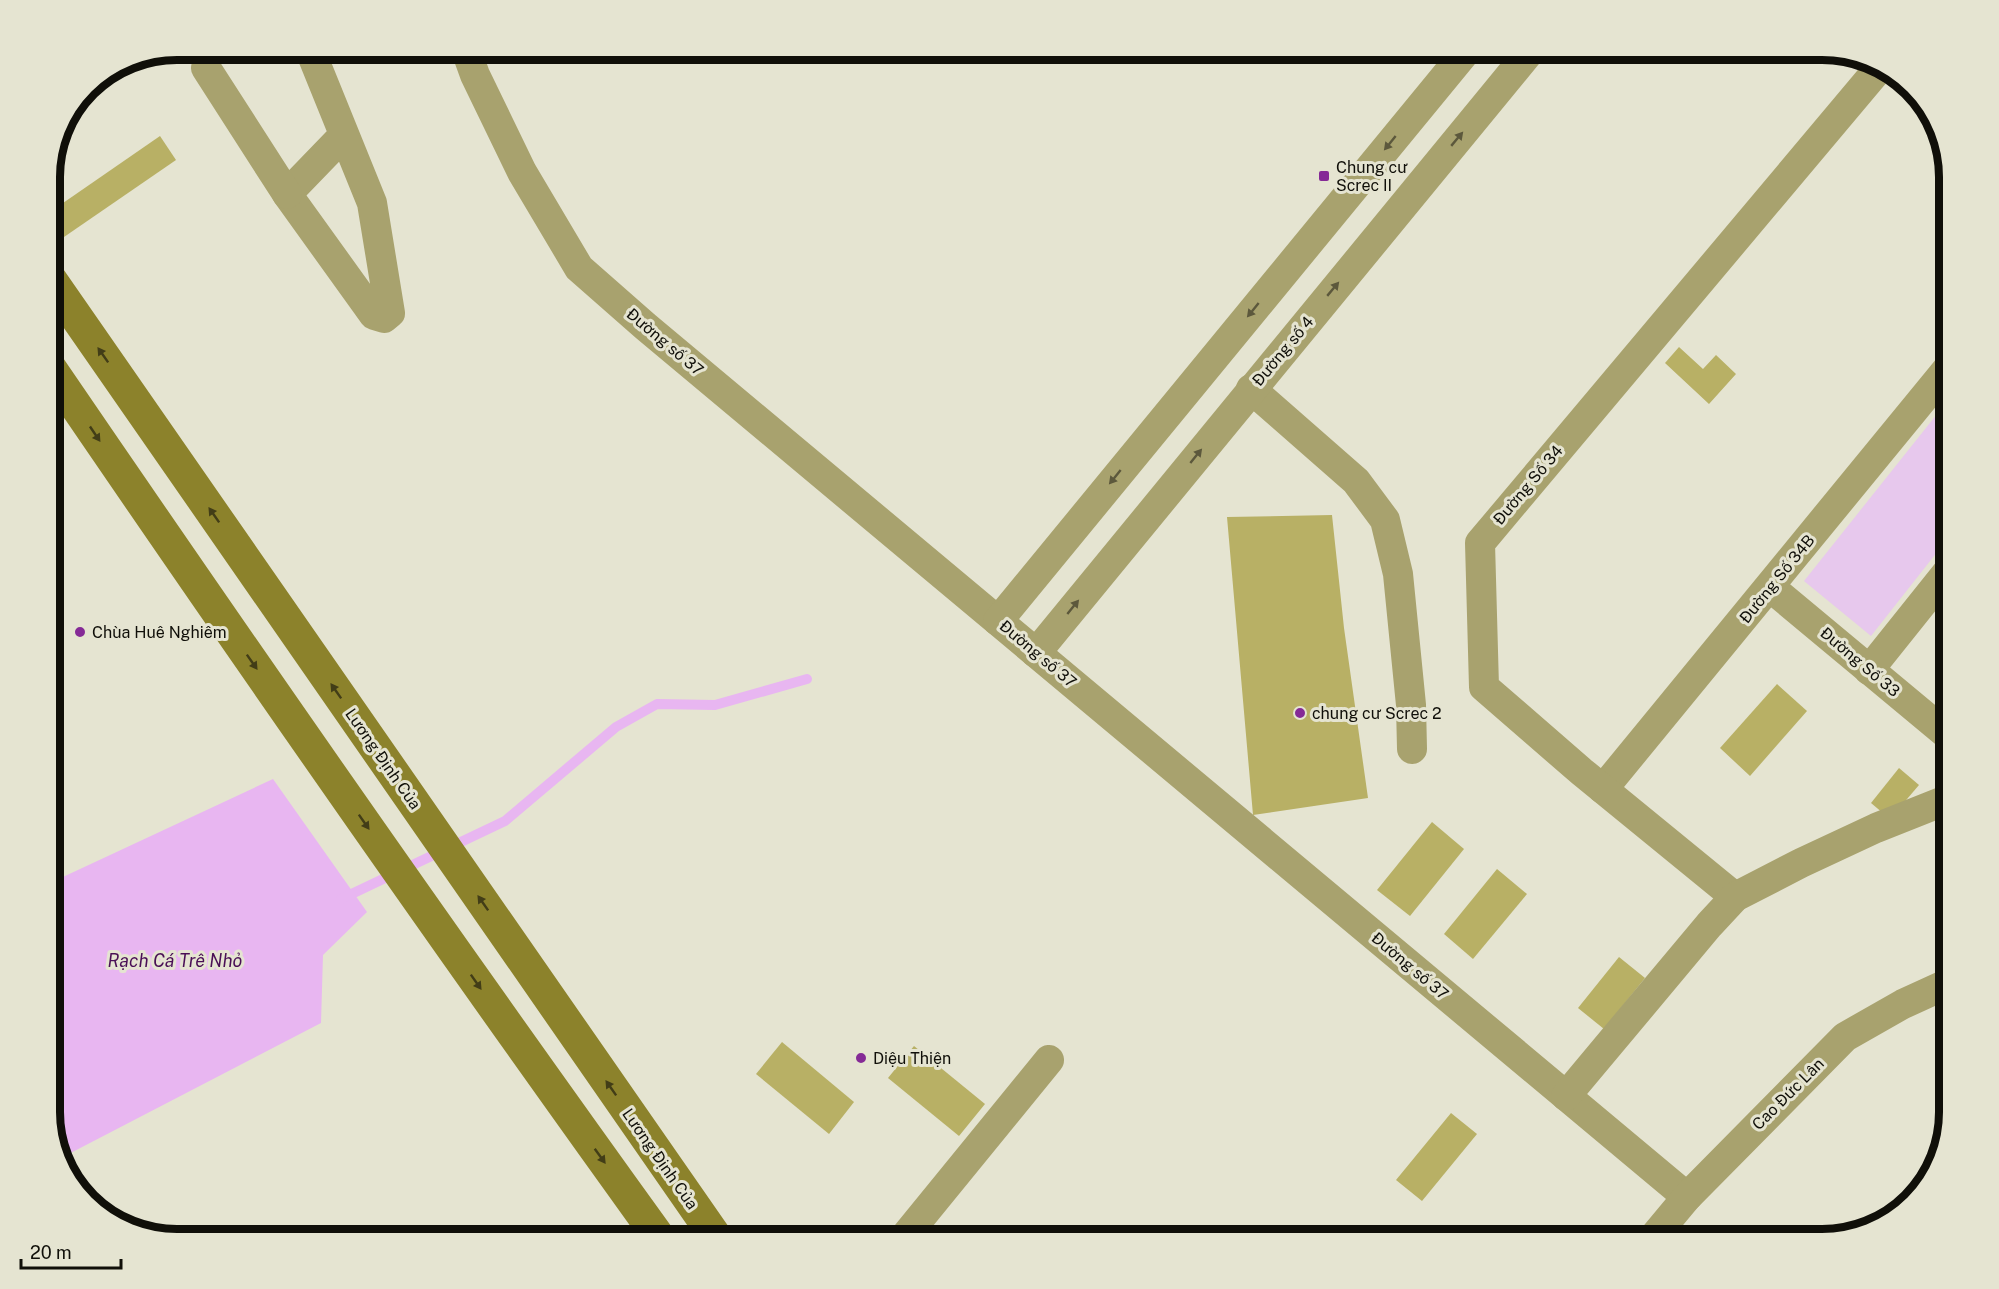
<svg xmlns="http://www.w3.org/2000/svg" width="1999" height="1289" viewBox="0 0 1999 1289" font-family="'Public Sans',sans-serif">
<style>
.green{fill:#e7c8ed}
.water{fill:#e8b6f1}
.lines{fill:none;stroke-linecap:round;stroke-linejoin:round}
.stream{stroke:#e8b6f1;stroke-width:10}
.building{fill:#b8b065}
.street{stroke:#a8a26e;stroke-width:30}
.secondary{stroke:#8c822b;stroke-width:33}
.oneway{fill:#5c583c}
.oneway2{fill:#423d17}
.poi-dot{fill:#852a96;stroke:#e5e4d1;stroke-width:2}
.labels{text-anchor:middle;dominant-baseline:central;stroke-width:6;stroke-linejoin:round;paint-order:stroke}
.poi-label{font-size:16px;fill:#100f09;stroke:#e5e4d1;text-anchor:start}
.street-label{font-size:16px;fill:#100f09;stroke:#e5e4d1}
.water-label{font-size:18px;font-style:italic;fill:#4a0f56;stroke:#e5e4d1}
.rim{fill:none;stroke:#100f09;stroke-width:8}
</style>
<rect width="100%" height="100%" fill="#e5e4d1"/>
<path class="green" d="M 1949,399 L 1949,537 L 1871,636 L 1804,581 Z"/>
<path class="water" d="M 273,779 L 367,912 L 323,955 L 321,1023 L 61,1158 L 50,1120 L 50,883 Z"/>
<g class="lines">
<path class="stream" d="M 341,899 L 505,821 L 616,727 L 657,704 L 715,705 L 807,679"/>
</g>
<g class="building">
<path d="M 160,136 L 176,160 L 64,237 L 50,216 L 50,212 Z"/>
<path d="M 1679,347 L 1703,369 L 1716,355 L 1736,374 L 1709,404 L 1665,363 Z"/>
<path d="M 1332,515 L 1344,628 L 1368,798 L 1253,815 L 1227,517 Z"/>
<path d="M 1777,684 L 1807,711 L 1750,776 L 1720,748 Z"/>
<path d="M 1899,768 L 1919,785 L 1890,819 L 1871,803 Z"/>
<path d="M 1432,822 L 1464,849 L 1410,916 L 1377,890 Z"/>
<path d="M 1497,869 L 1527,894 L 1473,959 L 1444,934 Z"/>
<path d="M 1619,957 L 1645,978 L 1604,1029 L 1578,1008 Z"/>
<path d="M 782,1042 L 854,1102 L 829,1134 L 756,1074 Z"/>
<path d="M 914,1046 L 985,1104 L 959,1136 L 888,1078 Z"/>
<path d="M 1451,1113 L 1477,1134 L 1422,1201 L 1396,1180 Z"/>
</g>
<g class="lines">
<g class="street">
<path d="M 310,50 L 372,203 L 390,313 L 384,318 L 374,315 L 287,194 L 344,135"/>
<path d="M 466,50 L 475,75 L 522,172 L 579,268 L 645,326 L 1687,1197"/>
<path d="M 206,68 L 287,194"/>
<path d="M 1251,389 L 1356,481 L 1385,520 L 1398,574 L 1411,705 L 1412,749"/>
<path d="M 1770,587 L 1949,736"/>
<path d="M 998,621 L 1467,50"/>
<path d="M 1036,653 L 1531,50"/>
<path d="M 1869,670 L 1949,570"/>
<path d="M 1603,789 L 1949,367"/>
<path d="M 1735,897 L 1582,772 L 1484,687 L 1480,543 L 1880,67"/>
<path d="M 1566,1096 L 1709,925 L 1735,897 L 1801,863 L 1876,828 L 1949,799"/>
<path d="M 903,1239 L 1049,1060"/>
<path d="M 1652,1239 L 1687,1197 L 1845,1037 L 1903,1004 L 1949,983"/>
</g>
<g class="secondary">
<path d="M 50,279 L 717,1239"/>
<path d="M 50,368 C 250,661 453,952 660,1239"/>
</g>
</g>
<defs><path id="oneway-solid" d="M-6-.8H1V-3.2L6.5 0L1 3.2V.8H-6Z" transform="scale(1.5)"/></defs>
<g class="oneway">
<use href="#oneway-solid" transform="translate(1457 139) rotate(-50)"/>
<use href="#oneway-solid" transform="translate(1390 143) rotate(129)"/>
<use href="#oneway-solid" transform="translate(1333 289) rotate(-50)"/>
<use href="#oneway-solid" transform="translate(1253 310) rotate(129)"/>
<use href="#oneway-solid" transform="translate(1196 456) rotate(-51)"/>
<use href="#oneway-solid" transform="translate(1115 477) rotate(129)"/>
<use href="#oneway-solid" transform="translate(1073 607) rotate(-51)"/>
</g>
<g class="oneway2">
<use href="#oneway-solid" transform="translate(103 355) rotate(-125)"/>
<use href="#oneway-solid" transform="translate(95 434) rotate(56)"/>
<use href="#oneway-solid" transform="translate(214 515) rotate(-125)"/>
<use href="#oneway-solid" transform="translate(252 662) rotate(55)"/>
<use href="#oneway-solid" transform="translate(336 691) rotate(-125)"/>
<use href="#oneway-solid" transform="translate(364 822) rotate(55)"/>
<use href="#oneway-solid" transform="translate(483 903) rotate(-125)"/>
<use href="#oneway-solid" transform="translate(476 982) rotate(55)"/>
<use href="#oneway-solid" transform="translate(611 1088) rotate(-125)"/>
<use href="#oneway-solid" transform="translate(600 1156) rotate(54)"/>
</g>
<g class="poi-dot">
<rect x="1318" y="170" width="12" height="12" rx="3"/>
<circle cx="80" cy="632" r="6"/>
<circle cx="1300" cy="713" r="6"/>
<circle cx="861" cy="1058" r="6"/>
</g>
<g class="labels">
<g class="poi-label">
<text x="1336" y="167">Chung cư<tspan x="1336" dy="18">Screc II</tspan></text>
<text x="92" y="632">Chùa Huê Nghiêm</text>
<text x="1312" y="713">chung cư Screc 2</text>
<text x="873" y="1058">Diệu Thiện</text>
</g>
<g class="street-label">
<text transform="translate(665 342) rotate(40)">Đường số 37</text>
<text transform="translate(1283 351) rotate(-50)">Đường số 4</text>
<text transform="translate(1528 485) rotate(-50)">Đường Số 34</text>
<text transform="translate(1777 579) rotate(-51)">Đường Số 34B</text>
<text transform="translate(1038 654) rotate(40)">Đường số 37</text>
<text transform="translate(1860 662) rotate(40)">Đường Số 33</text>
<text transform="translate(383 759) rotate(55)">Lương Định Của</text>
<text transform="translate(1410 966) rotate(40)">Đường số 37</text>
<text transform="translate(1788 1094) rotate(-45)">Cao Đức Lân</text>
<text transform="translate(660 1159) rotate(55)">Lương Định Của</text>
</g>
<g class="water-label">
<text x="175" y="960">Rạch Cá Trê Nhỏ</text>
</g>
</g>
<path d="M0 0H1999V1289H0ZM177 60H1822A117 117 0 0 1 1939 177V1112A117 117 0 0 1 1822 1229H177A117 117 0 0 1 60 1112V177A117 117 0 0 1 177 60Z" fill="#e5e4d1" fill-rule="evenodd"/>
<path class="rim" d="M177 60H1822A117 117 0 0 1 1939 177V1112A117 117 0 0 1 1822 1229H177A117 117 0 0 1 60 1112V177A117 117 0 0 1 177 60Z"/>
<path d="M21 1259v9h100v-9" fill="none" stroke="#100f09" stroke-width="3"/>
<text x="30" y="1259" font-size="18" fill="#100f09" stroke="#e5e4d1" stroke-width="4.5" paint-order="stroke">20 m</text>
</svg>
